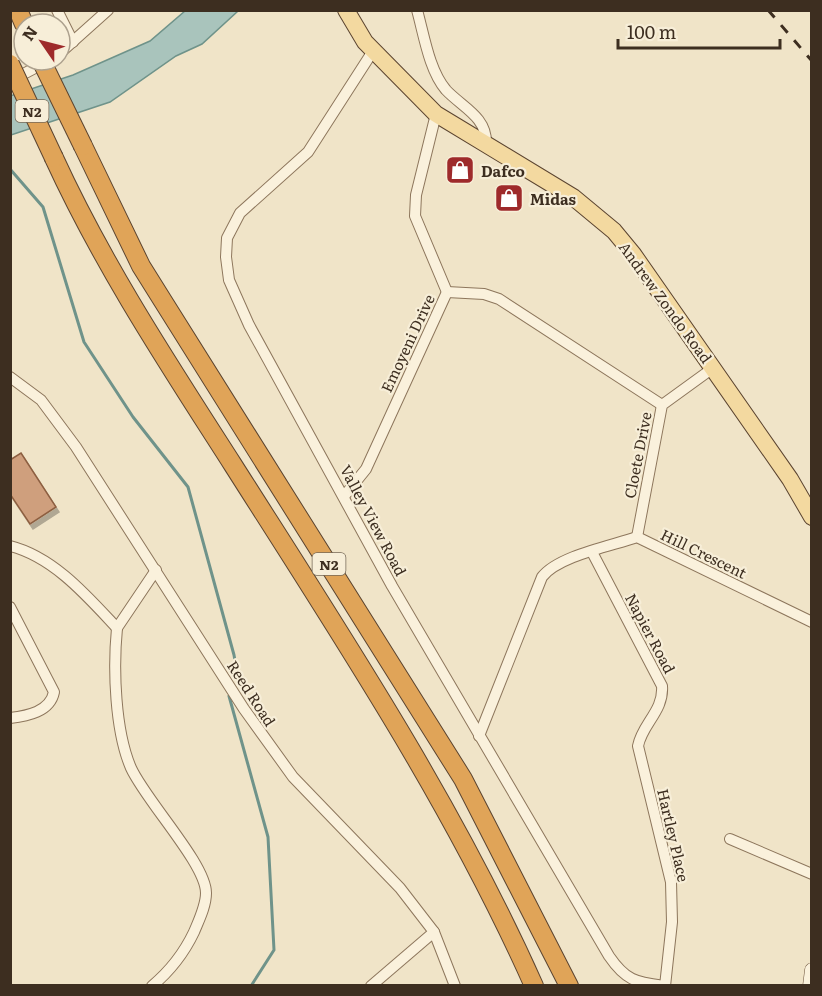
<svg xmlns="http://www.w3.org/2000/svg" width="822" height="996" viewBox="0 0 822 996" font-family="Literata,serif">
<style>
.water{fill:#a9c4bc;stroke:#6f938a;stroke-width:1.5}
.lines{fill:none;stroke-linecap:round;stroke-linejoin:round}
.stream{stroke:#6f938a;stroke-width:3}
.building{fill:#cf9f7d;stroke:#8d5f41;stroke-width:1.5;filter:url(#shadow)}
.street-casing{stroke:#8d765c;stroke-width:12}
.secondary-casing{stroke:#6f573f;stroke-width:15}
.primary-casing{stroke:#5b4430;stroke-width:18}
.highway-casing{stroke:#5b4430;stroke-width:20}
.street{stroke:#faf1dc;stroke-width:10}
.secondary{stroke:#faf1dc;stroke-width:14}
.primary{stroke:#f3d9a0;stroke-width:16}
.highway{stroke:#e0a458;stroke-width:18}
.rail{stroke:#3d2e20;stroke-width:3;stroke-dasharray:10 10;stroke-linecap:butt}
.highway-bridge-casing{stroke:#5b4430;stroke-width:20;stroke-linecap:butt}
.highway-bridge{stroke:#e0a458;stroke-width:18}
.labels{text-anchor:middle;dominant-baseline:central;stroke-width:4.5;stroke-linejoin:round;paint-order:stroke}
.shield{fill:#f7eed8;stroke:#756857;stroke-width:1.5}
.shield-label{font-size:14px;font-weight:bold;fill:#3d2e20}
.poi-label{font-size:15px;font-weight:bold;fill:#3d2e20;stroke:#f7eed8;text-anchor:start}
.street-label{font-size:15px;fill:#3d2e20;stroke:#f7eed8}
</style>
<defs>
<filter id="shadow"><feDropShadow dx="3" dy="5" stdDeviation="0" flood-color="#0004"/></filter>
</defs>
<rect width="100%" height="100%" fill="#f0e4c8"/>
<path class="water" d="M 185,11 L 238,11 L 202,44 L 176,56 L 110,102 L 11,135 L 10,96 L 73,75 L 150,41 Z"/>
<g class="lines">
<g class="stream">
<path d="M 10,169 L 43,207 L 84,342 L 133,417 L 188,487 L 234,655 L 239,684"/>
<path d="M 229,696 L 268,837 L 274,950 L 251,986"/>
</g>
</g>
<path class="building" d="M 21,453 L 56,507 L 30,524 L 10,494 L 10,460 Z"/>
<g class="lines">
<g class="street-casing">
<g id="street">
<path d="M 57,10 L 73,42"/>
<path d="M 417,10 C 424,35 429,70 446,90 C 462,107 487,117 486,143"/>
<path d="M 373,51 L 308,152 L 240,213 L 227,238 L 226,257 L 229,280 L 249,325 L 392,586 L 609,956 C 626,981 636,982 664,986"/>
<path d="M 60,53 L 108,10"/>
<path d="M 14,79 L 48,61"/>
<path d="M 436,114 L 416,195 L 415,216 L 447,292"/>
<path d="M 447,292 L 484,294 L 499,299 L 662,405"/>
<path d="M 10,377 L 41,400 L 76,447 L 244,709 L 293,777 L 400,888 L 434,932 L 455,986"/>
<path d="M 345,495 L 366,469 L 447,292"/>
<path d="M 637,537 L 662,405 L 713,368"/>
<path d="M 10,546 C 54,557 88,597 117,628 L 156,570"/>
<path d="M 592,552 L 662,686 C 664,711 642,724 638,746 L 671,882 L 672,922 L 665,986"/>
<path d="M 10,607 L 54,692 C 50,712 27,716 10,718"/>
<path d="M 117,628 C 113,669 115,731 131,768 C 146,801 206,864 206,893 C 206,906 199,920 194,932 C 184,953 170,971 152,986"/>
<path d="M 479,736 L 542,577 C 558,556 611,546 637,537 L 812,622"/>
<path d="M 730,839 L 812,874"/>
<path d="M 371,986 L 434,932"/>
</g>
</g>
<g class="secondary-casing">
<path id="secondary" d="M 810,986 L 812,970"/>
</g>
<g class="primary-casing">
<path id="primary" d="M 346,10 L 365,42 L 436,114 L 573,197 L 614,231 L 633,254 L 790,479 L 812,517"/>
</g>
<g class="highway-casing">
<g id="highway">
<path d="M 18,10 L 24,24"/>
<path d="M 83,146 L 141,266 L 161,298 L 463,779 L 569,986"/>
<path d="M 54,158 C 104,267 169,365 233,465 C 341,635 452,802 534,986"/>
</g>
</g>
<use href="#street" class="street"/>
<use href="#secondary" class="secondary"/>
<use href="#primary" class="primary"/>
<use href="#highway" class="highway"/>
<path class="rail" d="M 768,10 L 812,61"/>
<g class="highway-bridge-casing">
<g id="highway-bridge">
<path d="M 41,60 L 83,146"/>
<path d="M 10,64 L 54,158"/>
</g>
</g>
<use href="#highway-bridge" class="highway-bridge"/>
</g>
<defs>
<g id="shop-square" transform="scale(1.5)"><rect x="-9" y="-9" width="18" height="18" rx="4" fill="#9e2a2b" stroke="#f7eed8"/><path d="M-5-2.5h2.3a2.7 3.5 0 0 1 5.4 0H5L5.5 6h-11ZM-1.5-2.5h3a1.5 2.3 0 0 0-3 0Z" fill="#fff"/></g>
</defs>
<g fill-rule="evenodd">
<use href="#shop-square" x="460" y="170"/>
<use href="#shop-square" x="509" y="198"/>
</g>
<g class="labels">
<g class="shield">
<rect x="15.5" y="100" width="33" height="22" rx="4.5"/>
<rect x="312.5" y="553" width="33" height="22" rx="4.5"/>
</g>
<g class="shield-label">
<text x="32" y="111">N2</text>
<text x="329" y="564">N2</text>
</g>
<g class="poi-label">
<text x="481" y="170">Dafco</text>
<text x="530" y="198">Midas</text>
</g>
<g class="street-label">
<text transform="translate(666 302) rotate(54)">Andrew Zondo Road</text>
<text transform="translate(407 343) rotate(-65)">Emoyeni Drive</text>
<text transform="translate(637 455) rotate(-79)">Cloete Drive</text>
<text transform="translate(374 520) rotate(62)">Valley View Road</text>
<text transform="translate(704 553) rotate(26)">Hill Crescent</text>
<text transform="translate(651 633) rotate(62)">Napier Road</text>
<text transform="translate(252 693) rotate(57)">Reed Road</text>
<text transform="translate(674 835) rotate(77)">Hartley Place</text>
</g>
</g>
<rect width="822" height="996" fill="none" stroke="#3d2e20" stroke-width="24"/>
<g transform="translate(42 42) rotate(305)"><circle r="28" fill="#f7eed8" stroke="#ada18e" stroke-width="1.5"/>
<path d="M0-4.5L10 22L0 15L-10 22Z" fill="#9e2a2b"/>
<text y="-9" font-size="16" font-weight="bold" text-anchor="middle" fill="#3d2e20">N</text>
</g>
<path d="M618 39v9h162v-9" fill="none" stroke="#3d2e20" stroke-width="3"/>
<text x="627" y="39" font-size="18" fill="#3d2e20" stroke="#f7eed8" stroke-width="4.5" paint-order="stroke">100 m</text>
</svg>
